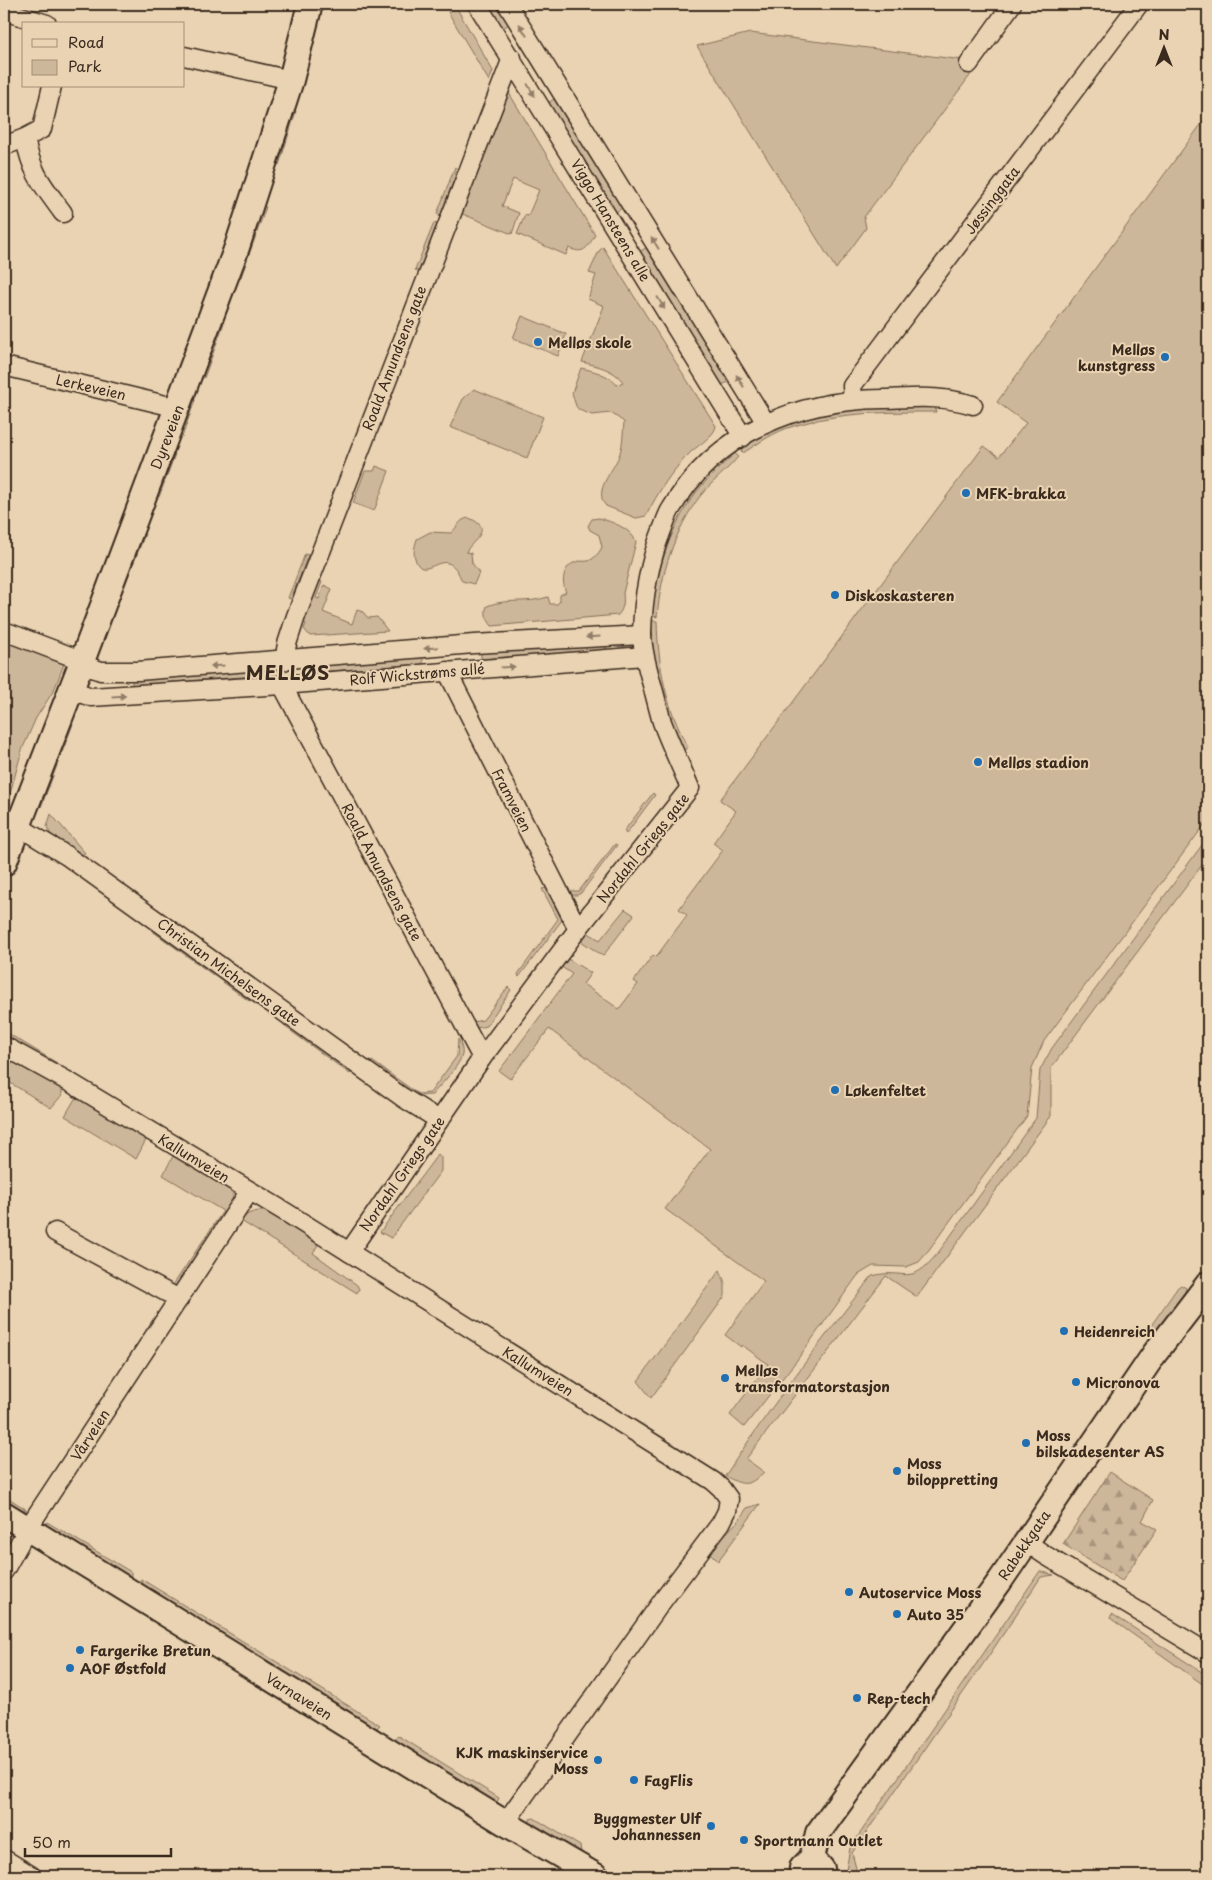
<svg xmlns="http://www.w3.org/2000/svg" width="1212" height="1880" viewBox="0 0 1212 1880" font-family="'Playpen Sans',sans-serif">
<style>
.green{fill:#cdb79a;stroke:#84705c}
.forest{fill:url(#forest-firs);stroke:#84705c}
.lines{fill:none;stroke-linecap:round;stroke-linejoin:round}
.street-casing{stroke:#3b2a1e;stroke-width:21}
.secondary-casing{stroke:#3b2a1e;stroke-width:28}
.street{stroke:#e9d3b2;stroke-width:18}
.secondary{stroke:#e9d3b2;stroke-width:24}
.oneway{fill:#927e68}
.poi-dot{fill:#1f6fb2;stroke:#e9d3b2;stroke-width:2}
.labels{text-anchor:middle;dominant-baseline:central;stroke-width:4;stroke-linejoin:round;paint-order:stroke}
.street-label{font-size:14px;fill:#3b2a1e;stroke:#e9d3b2}
.poi-label{font-size:14px;font-weight:bold;fill:#3b2a1e;stroke:#e9d3b2;text-anchor:start}
.district-label{font-size:19px;font-weight:bold;letter-spacing:1px;fill:#3b2a1e;stroke:#e9d3b2}
</style>
<defs>
<pattern id="forest-firs" width="22" height="20" patternUnits="userSpaceOnUse" patternTransform="scale(1.25)"><rect width="22" height="20" fill="#cdb79a"/><path d="M5 1l3.5 6h-7zM16 11l3.5 6h-7z" fill="#a8957d"/></pattern>
</defs>
<rect width="100%" height="100%" fill="#e9d3b2"/>
<filter id="ink" filterUnits="userSpaceOnUse"><feTurbulence type="fractalNoise" baseFrequency=".02" numOctaves="2"/><feDisplacementMap in="SourceGraphic" scale="10" xChannelSelector="R" yChannelSelector="G"/><feConvolveMatrix kernelMatrix="1 2 1 2 8 2 1 2 1" color-interpolation-filters="sRGB"/></filter>
<g filter="url(#ink)">
<g class="green">
<path d="M 487,4 L 497,4 L 509,24 L 502,29 Z"/>
<path d="M 456,7 L 493,71 L 489,81 L 448,12 Z"/>
<path d="M 750,33 L 963,60 L 975,69 L 864,217 L 866,228 L 836,269 L 697,46 Z"/>
<path d="M 509,93 L 595,235 C 587,248 584,255 569,248 L 566,255 L 517,234 L 525,215 L 528,216 L 539,190 L 513,179 L 502,206 L 519,213 L 512,234 L 460,213 Z"/>
<path d="M 554,99 L 622,208 L 615,213 L 548,103 Z"/>
<path d="M 292,110 L 296,111 L 279,165 L 275,164 Z"/>
<path d="M 1208,115 L 1208,820 L 1044,1041 L 1032,1068 L 1027,1116 L 925,1255 L 919,1262 L 906,1267 L 873,1266 L 858,1275 L 797,1360 L 744,1427 L 730,1415 L 768,1364 L 742,1345 L 741,1347 L 725,1335 L 764,1281 L 665,1209 L 710,1149 L 549,1029 L 510,1079 L 499,1071 L 572,974 L 557,964 L 563,956 L 591,973 L 583,984 L 619,1009 L 638,984 L 634,981 L 653,955 L 656,957 L 687,915 L 679,909 L 723,850 L 713,843 L 736,811 L 720,800 L 984,446 L 999,457 L 1026,423 L 997,402 Z"/>
<path d="M 455,167 L 458,169 L 440,216 L 437,214 Z"/>
<path d="M 262,205 L 266,207 L 241,277 L 237,276 Z"/>
<path d="M 434,223 L 437,224 L 419,271 L 415,270 Z"/>
<path d="M 603,247 L 716,426 C 715,435 699,445 692,451 C 672,470 658,492 646,516 L 636,518 L 606,506 C 592,490 615,470 620,453 C 623,444 623,432 624,422 L 611,413 L 592,415 L 579,410 L 576,406 L 572,393 L 581,368 C 594,371 608,374 617,385 L 623,382 C 614,369 597,366 582,362 L 604,306 L 588,299 L 596,275 L 589,273 L 599,251 Z"/>
<path d="M 646,248 L 729,382 L 721,385 L 639,252 Z"/>
<path d="M 522,316 L 566,334 L 558,356 L 513,338 Z"/>
<path d="M 220,322 L 224,323 L 204,378 L 200,376 Z"/>
<path d="M 474,389 L 543,417 L 527,458 L 450,427 L 463,399 Z"/>
<path d="M 191,398 L 195,400 L 182,437 L 178,435 Z"/>
<path d="M 907,406 L 935,407 L 936,412 C 888,412 839,412 794,426 C 775,431 759,443 743,453 L 740,450 C 748,445 757,438 765,433 C 809,410 860,409 907,406 Z"/>
<path d="M 171,453 L 175,454 L 159,497 L 154,495 Z"/>
<path d="M 735,453 L 738,457 C 727,471 712,481 701,495 C 674,530 661,574 657,617 L 651,615 C 657,574 668,532 692,498 C 704,481 720,467 735,453 Z"/>
<path d="M 376,466 L 389,471 L 374,511 L 353,503 L 365,471 L 374,471 Z"/>
<path d="M 469,518 C 496,529 471,541 466,552 L 471,553 L 472,563 L 479,573 L 474,584 L 462,581 C 459,574 456,566 448,563 C 436,559 421,580 415,558 C 413,552 415,546 417,539 L 430,532 L 451,533 C 458,527 459,519 469,518 Z"/>
<path d="M 599,518 C 612,522 631,528 636,542 L 623,593 C 624,602 624,608 618,615 L 492,626 C 487,619 484,615 487,606 C 506,598 528,604 548,597 L 550,604 L 557,604 L 560,601 L 560,595 L 566,592 C 561,581 563,566 576,562 C 580,560 584,562 588,561 C 593,560 600,552 602,547 L 599,535 L 590,530 L 588,526 L 592,519 Z"/>
<path d="M 140,533 L 145,534 L 116,608 L 112,606 Z"/>
<path d="M 305,554 L 308,555 L 291,599 L 288,598 Z"/>
<path d="M 319,581 L 322,582 L 316,598 L 319,599 L 324,585 L 332,589 L 323,612 L 352,624 L 357,610 L 363,612 L 368,618 L 377,617 L 388,631 L 310,636 L 304,629 L 306,624 L 304,622 Z"/>
<path d="M 652,621 L 657,621 C 658,666 666,708 688,747 L 684,750 C 661,710 652,666 652,621 Z"/>
<path d="M 4,636 L 64,664 L 54,690 L 36,718 L 22,750 L 4,815 Z"/>
<path d="M 605,642 L 607,650 L 481,659 L 481,651 Z"/>
<path d="M 423,655 L 423,664 L 317,672 L 316,664 Z"/>
<path d="M 254,668 L 255,676 L 132,685 L 132,678 Z"/>
<path d="M 70,723 L 73,724 L 41,807 L 38,805 Z"/>
<path d="M 653,793 L 655,795 L 626,834 L 624,831 Z"/>
<path d="M 51,814 L 85,853 L 81,855 L 51,835 L 47,827 Z"/>
<path d="M 1208,837 L 1208,857 L 1051,1068 L 1051,1116 L 917,1297 L 886,1276 L 746,1459 L 764,1472 C 748,1487 744,1486 725,1476 C 770,1407 821,1341 872,1276 C 907,1267 908,1289 938,1253 L 1036,1118 L 1040,1070 L 1052,1048 Z"/>
<path d="M 615,844 L 617,845 L 581,893 L 577,895 L 571,895 L 569,891 L 579,891 Z"/>
<path d="M 546,888 L 562,920 L 519,977 L 518,974 L 558,919 L 542,889 Z"/>
<path d="M 625,909 L 634,915 L 603,956 L 578,939 L 585,931 L 600,940 Z"/>
<path d="M 154,926 L 251,998 L 249,1001 L 151,930 Z"/>
<path d="M 440,959 L 473,1022 L 483,1020 L 508,987 L 511,990 L 486,1026 L 477,1028 L 471,1024 L 438,961 Z"/>
<path d="M 287,1023 L 353,1070 L 350,1074 L 284,1026 Z"/>
<path d="M 4,1031 L 57,1063 L 54,1065 L 4,1035 Z"/>
<path d="M 458,1039 C 461,1044 463,1050 462,1055 C 459,1067 440,1085 432,1095 L 414,1096 L 370,1064 L 372,1061 L 418,1094 L 430,1093 L 457,1056 Z"/>
<path d="M 4,1053 L 62,1087 L 62,1095 L 51,1108 L 4,1079 Z"/>
<path d="M 76,1097 L 147,1138 L 136,1159 L 65,1116 Z"/>
<path d="M 438,1154 L 441,1157 L 441,1171 L 391,1238 L 380,1232 Z"/>
<path d="M 173,1156 L 233,1189 L 233,1204 L 177,1288 L 171,1288 L 223,1211 L 163,1175 Z"/>
<path d="M 259,1211 L 267,1211 L 319,1243 L 313,1253 L 357,1285 L 359,1289 L 357,1293 L 241,1221 C 246,1214 251,1212 259,1211 Z"/>
<path d="M 720,1270 L 725,1283 L 725,1296 L 651,1398 L 638,1381 Z"/>
<path d="M 1181,1285 L 1186,1288 L 1185,1292 L 1153,1337 L 1147,1334 L 1148,1330 L 1178,1287 Z"/>
<path d="M 4,1495 L 27,1510 L 16,1509 L 4,1502 Z"/>
<path d="M 760,1504 L 718,1561 L 711,1554 L 719,1541 L 738,1521 L 747,1508 Z"/>
<path d="M 47,1522 L 131,1572 L 131,1575 L 126,1578 L 49,1531 L 46,1526 Z"/>
<path d="M 1040,1571 L 1054,1575 L 1041,1577 L 990,1654 L 852,1853 L 858,1876 L 845,1876 L 850,1848 Z"/>
<path d="M 141,1579 L 380,1725 L 376,1729 L 370,1728 L 139,1587 L 139,1582 Z"/>
<path d="M 1112,1614 L 1208,1676 L 1208,1688 L 1110,1618 Z"/>
<path d="M 399,1736 L 499,1798 L 497,1802 L 492,1803 L 396,1744 L 394,1740 Z"/>
<path d="M 534,1818 L 580,1846 L 581,1852 L 577,1852 L 530,1824 L 530,1819 Z"/>
</g>
<path class="forest" d="M 1110,1472 L 1153,1500 L 1142,1521 L 1157,1529 L 1122,1581 L 1063,1544 Z"/>
<g class="lines">
<g class="street-casing">
<g id="street">
<path d="M 477,4 L 743,437"/>
<path d="M 507,4 L 766,423"/>
<path d="M 4,8 L 10,13 L 47,24"/>
<path d="M 184,56 L 291,80"/>
<path d="M 969,64 L 1012,4"/>
<path d="M 25,138 C 32,174 42,184 63,213"/>
<path d="M 4,146 L 25,138 L 42,129 L 52,86"/>
<path d="M 4,366 L 178,408"/>
<path d="M 853,399 L 852,386 L 1139,4"/>
<path d="M 4,631 L 70,656"/>
<path d="M 284,661 L 287,644 L 296,616 L 512,58"/>
<path d="M 81,664 L 101,671 L 138,671 L 474,644 L 642,635"/>
<path d="M 447,671 L 578,929"/>
<path d="M 282,685 L 482,1058"/>
<path d="M 72,690 L 91,697 L 282,685 L 644,656"/>
<path d="M 18,826 L 67,856 L 402,1097 L 439,1120"/>
<path d="M 4,1046 L 71,1083 L 287,1213 L 713,1481 L 721,1488 L 729,1499 L 727,1511 L 721,1523 L 663,1600 L 505,1823"/>
<path d="M 55,1232 L 179,1299"/>
<path d="M 349,1252 L 482,1058 L 578,929 L 690,788 C 681,766 670,744 662,722 C 658,708 655,695 651,681 C 647,666 642,650 642,633 C 643,597 649,563 662,530 C 665,523 667,515 671,509 C 716,432 798,400 883,399 C 916,398 941,395 973,405"/>
<path d="M 1026,1542 L 1045,1555 L 1208,1653"/>
<path d="M 4,1571 L 28,1528 L 249,1192"/>
<path d="M 4,1859 L 32,1876"/>
</g>
</g>
<g class="secondary-casing">
<g id="secondary">
<path d="M 4,863 L 81,664 L 237,247 L 291,80 L 310,4"/>
<path d="M 4,1514 L 505,1823 L 596,1876"/>
<path d="M 812,1858 L 818,1833 L 1000,1581 L 1155,1353 L 1208,1284"/>
<path d="M 812,1858 L 822,1869 L 821,1876"/>
<path d="M 801,1876 L 802,1868 L 812,1858"/>
</g>
</g>
<use href="#street" class="street"/>
<use href="#secondary" class="secondary"/>
</g>
<defs><path id="oneway-solid" d="M-6-.8H1V-3.2L6.5 0L1 3.2V.8H-6Z" transform="scale(1.25)"/></defs>
<g class="oneway">
<use href="#oneway-solid" transform="translate(523 30) rotate(-122)"/>
<use href="#oneway-solid" transform="translate(531 90) rotate(59)"/>
<use href="#oneway-solid" transform="translate(655 243) rotate(-122)"/>
<use href="#oneway-solid" transform="translate(661 303) rotate(59)"/>
<use href="#oneway-solid" transform="translate(740 381) rotate(-122)"/>
<use href="#oneway-solid" transform="translate(593 637) rotate(177)"/>
<use href="#oneway-solid" transform="translate(431 648) rotate(175)"/>
<use href="#oneway-solid" transform="translate(217 666) rotate(176)"/>
<use href="#oneway-solid" transform="translate(508 667) rotate(-4)"/>
<use href="#oneway-solid" transform="translate(119 696) rotate(-4)"/>
</g>
</g>
<g class="poi-dot">
<circle cx="538" cy="342" r="5"/>
<circle cx="1165" cy="357" r="5"/>
<circle cx="966" cy="493" r="5"/>
<circle cx="835" cy="595" r="5"/>
<circle cx="978" cy="762" r="5"/>
<circle cx="835" cy="1090" r="5"/>
<circle cx="1064" cy="1331" r="5"/>
<circle cx="725" cy="1378" r="5"/>
<circle cx="1076" cy="1382" r="5"/>
<circle cx="1026" cy="1443" r="5"/>
<circle cx="897" cy="1471" r="5"/>
<circle cx="849" cy="1592" r="5"/>
<circle cx="897" cy="1614" r="5"/>
<circle cx="80" cy="1650" r="5"/>
<circle cx="70" cy="1668" r="5"/>
<circle cx="857" cy="1698" r="5"/>
<circle cx="598" cy="1760" r="5"/>
<circle cx="634" cy="1780" r="5"/>
<circle cx="711" cy="1826" r="5"/>
<circle cx="744" cy="1840" r="5"/>
</g>
<g class="labels">
<g class="street-label">
<text transform="translate(992 200) rotate(-53)">Jøssinggata</text>
<text transform="translate(611 220) rotate(59)">Viggo Hansteens alle</text>
<text transform="translate(394 358) rotate(-69)">Roald Amundsens gate</text>
<text transform="translate(91 387) rotate(13)">Lerkeveien</text>
<text transform="translate(167 437) rotate(-69)">Dyreveien</text>
<text transform="translate(417 674) rotate(-5)">Rolf Wickstrøms allé</text>
<text transform="translate(512 800) rotate(63)">Framveien</text>
<text transform="translate(643 848) rotate(-51)">Nordahl Griegs gate</text>
<text transform="translate(382 872) rotate(62)">Roald Amundsens gate</text>
<text transform="translate(229 972) rotate(36)">Christian Michelsens gate</text>
<text transform="translate(194 1158) rotate(31)">Kallumveien</text>
<text transform="translate(402 1174) rotate(-55)">Nordahl Griegs gate</text>
<text transform="translate(538 1371) rotate(32)">Kallumveien</text>
<text transform="translate(90 1435) rotate(-57)">Vårveien</text>
<text transform="translate(1024 1545) rotate(-56)">Rabekkgata</text>
<text transform="translate(299 1696) rotate(32)">Varnaveien</text>
</g>
<g class="poi-label">
<text x="548" y="342">Melløs skole</text>
<text x="1155" y="349" text-anchor="end">Melløs<tspan x="1155" dy="16">kunstgress</tspan></text>
<text x="976" y="493">MFK-brakka</text>
<text x="845" y="595">Diskoskasteren</text>
<text x="988" y="762">Melløs stadion</text>
<text x="845" y="1090">Løkenfeltet</text>
<text x="1074" y="1331">Heidenreich</text>
<text x="735" y="1370">Melløs<tspan x="735" dy="16">transformatorstasjon</tspan></text>
<text x="1086" y="1382">Micronova</text>
<text x="1036" y="1435">Moss<tspan x="1036" dy="16">bilskadesenter AS</tspan></text>
<text x="907" y="1463">Moss<tspan x="907" dy="16">biloppretting</tspan></text>
<text x="859" y="1592">Autoservice Moss</text>
<text x="907" y="1614">Auto 35</text>
<text x="90" y="1650">Fargerike Bretun</text>
<text x="80" y="1668">AOF Østfold</text>
<text x="867" y="1698">Rep-tech</text>
<text x="588" y="1752" text-anchor="end">KJK maskinservice<tspan x="588" dy="16">Moss</tspan></text>
<text x="644" y="1780">FagFlis</text>
<text x="701" y="1818" text-anchor="end">Byggmester Ulf<tspan x="701" dy="16">Johannessen</tspan></text>
<text x="754" y="1840">Sportmann Outlet</text>
</g>
<g class="district-label">
<text x="288" y="672">MELLØS</text>
</g>
</g>
<rect width="1212" height="1880" fill="none" stroke="#e9d3b2" stroke-width="20"/>
<rect x="10" y="10" width="1192" height="1860" fill="none" stroke="#3b2a1e" stroke-width="2" filter="url(#ink)"/>
<rect x="22" y="22" width="162" height="65" fill="#e9d3b2" stroke="#a38f77"/>
<rect x="32" y="39" width="25" height="8" fill="#e9d3b2" stroke="#a38f77"/>
<text x="68" y="48" font-size="15" fill="#3b2a1e">Road</text>
<rect x="32" y="60" width="25" height="15" fill="#cdb79a" stroke="#a38f77"/>
<text x="68" y="72" font-size="15" fill="#3b2a1e">Park</text>
<g transform="translate(1164 48)" stroke="#e9d3b2" stroke-width="4" paint-order="stroke">
<path d="M0-4L9 19L0 12L-9 19Z" fill="#3b2a1e"/>
<text y="-8" font-size="14" font-weight="bold" text-anchor="middle" fill="#3b2a1e">N</text>
</g>
<path d="M25 1848v8h146v-8" fill="none" stroke="#3b2a1e" stroke-width="2.5"/>
<text x="32" y="1848" font-size="15" fill="#3b2a1e" stroke="#e9d3b2" stroke-width="4" paint-order="stroke">50 m</text>
</svg>
